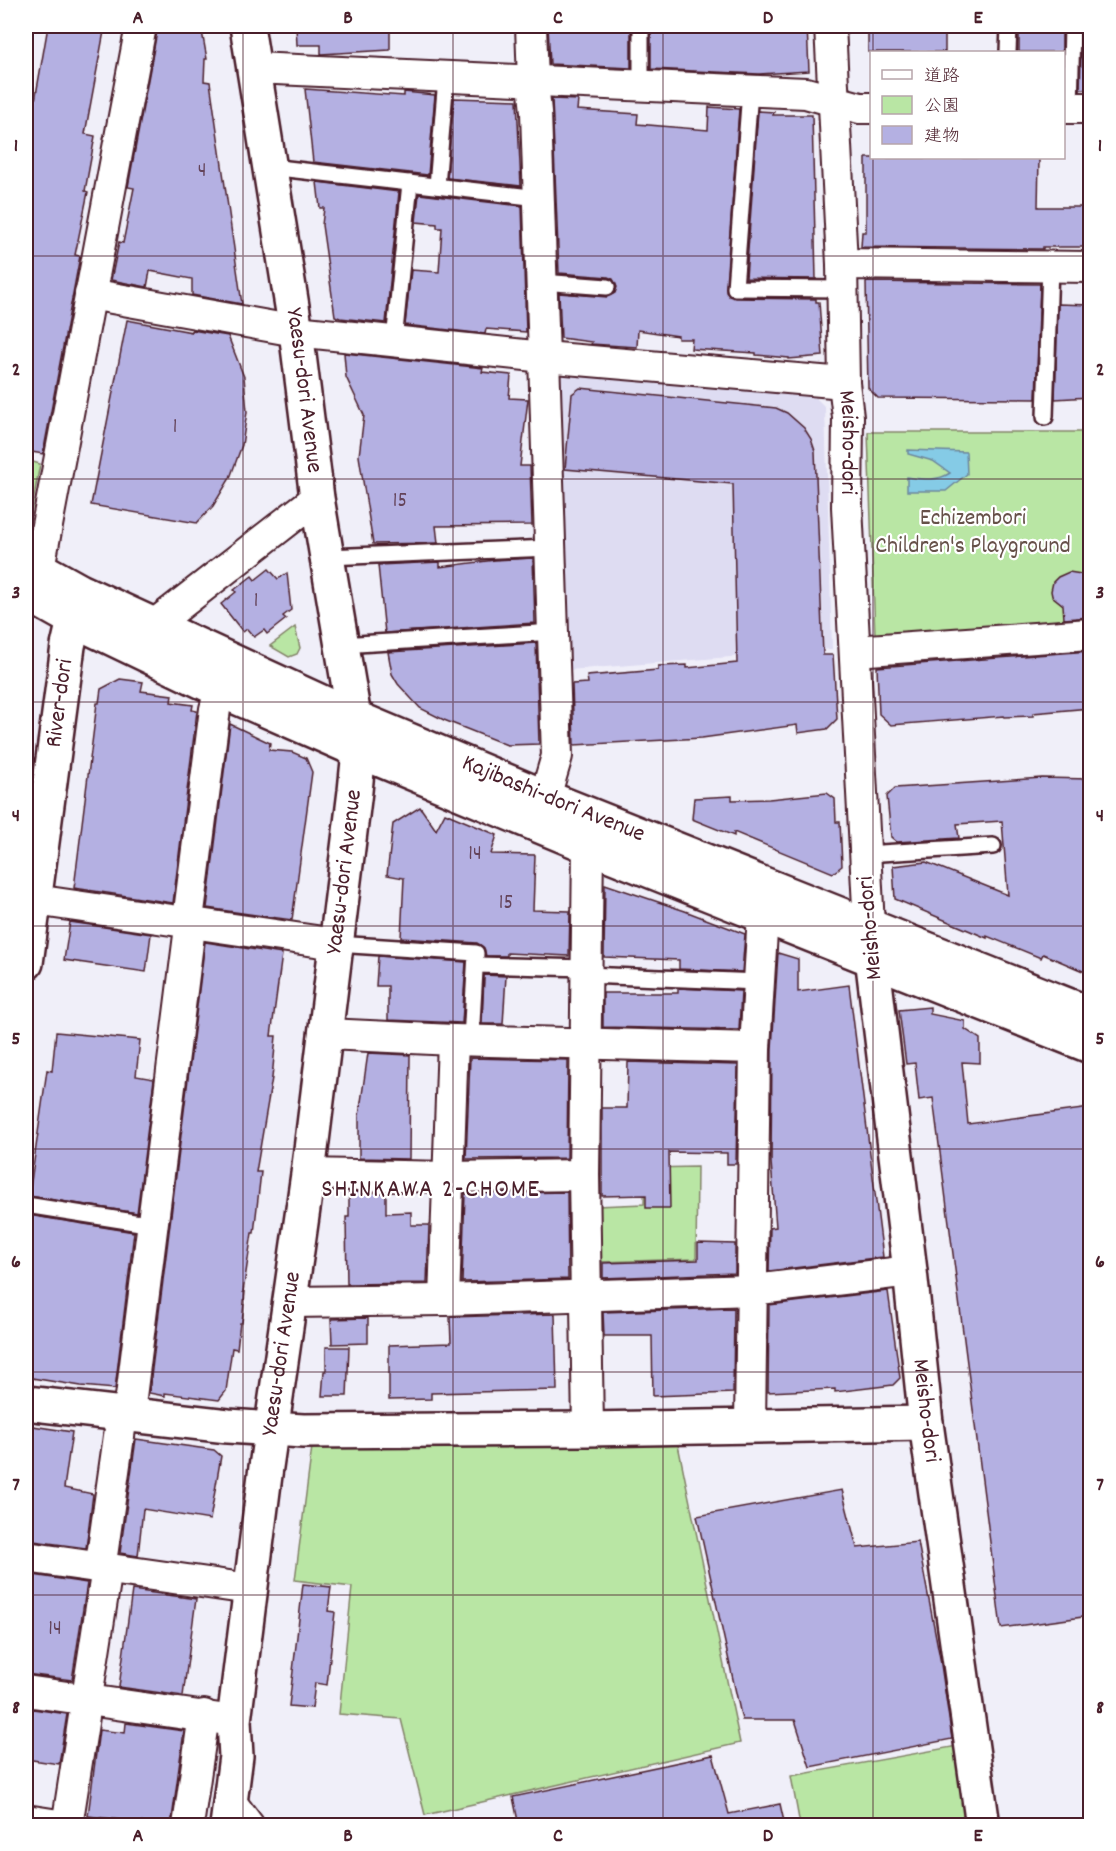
<svg xmlns="http://www.w3.org/2000/svg" width="1116" height="1851" viewBox="0 0 1116 1851" font-family="Dekko,'Klee One',sans-serif">
<style>
.built{fill:#dedcf2}
.green{fill:#b9e6a4;stroke:#828268;stroke-width:1.5}
.water{fill:#85cbe6;stroke:#6d869b;stroke-width:1.5}
.building{fill:#b4b0e2;stroke:#4a1f2b;stroke-width:1.5}
.lines{fill:none;stroke-linecap:round;stroke-linejoin:round}
.service-casing{stroke:#4a1f2b;stroke-width:20}
.minor-casing{stroke:#4a1f2b;stroke-width:34}
.tertiary-casing{stroke:#4a1f2b;stroke-width:38}
.secondary-casing{stroke:#4a1f2b;stroke-width:38}
.service{stroke:#fff;stroke-width:15}
.minor{stroke:#fff;stroke-width:30}
.tertiary{stroke:#fff;stroke-width:33}
.secondary{stroke:#fff;stroke-width:33}
.grid{fill:none;stroke:#4a1f2b;stroke-width:1.5;stroke-opacity:0.55}
.labels{text-anchor:middle;dominant-baseline:central;stroke-width:4.5;stroke-linejoin:round;paint-order:stroke}
.number-label{font-size:21px;fill:#644359}
.street-label{font-size:24px;fill:#4a1f2b;stroke:#fff}
.park-label{font-size:24px;fill:#665149;stroke:#fff}
.neighbourhood-label{font-size:26px;letter-spacing:1.5px;fill:#4a1f2b;stroke:#fff}
.neatline{fill:none;stroke:#4a1f2b;stroke-width:2}
.grid-label{font-size:20px;text-anchor:middle;font-weight:bold;fill:#4a1f2b}
</style>
<rect width="100%" height="100%" fill="#f0eff9"/>
<filter id="ink" filterUnits="userSpaceOnUse"><feTurbulence type="fractalNoise" baseFrequency=".0167" numOctaves="2"/><feDisplacementMap in="SourceGraphic" scale="12" xChannelSelector="R" yChannelSelector="G"/><feConvolveMatrix kernelMatrix="1 2 1 2 8 2 1 2 1" color-interpolation-filters="sRGB"/></filter>
<g filter="url(#ink)">
<path class="built" d="M 559,374 L 814,396 L 825,407 L 832,649 L 568,670 Z"/>
<g class="green">
<path d="M 868,432 L 1090,432 L 1090,626 L 875,639 Z"/>
<path d="M 26,460 L 40,464 L 29,523 L 26,521 Z"/>
<path d="M 295,627 L 300,648 L 297,654 L 289,657 L 270,646 Z"/>
<path d="M 697,1167 L 696,1259 L 598,1262 L 597,1206 L 644,1204 L 645,1168 Z"/>
<path d="M 678,1445 L 740,1743 L 425,1815 L 401,1719 L 339,1714 L 352,1587 L 295,1580 L 312,1447 Z"/>
<path d="M 957,1746 L 971,1825 L 800,1825 L 791,1776 Z"/>
</g>
<path class="water" d="M 908,450 L 966,452 L 967,474 L 946,491 L 907,491 L 907,477 C 923,479 936,482 950,473 L 933,461 L 908,454 Z"/>
<g class="building">
<path d="M 48,26 L 105,26 L 85,134 L 95,136 L 85,191 L 88,192 L 75,255 L 80,256 L 43,454 L 26,451 L 26,152 Z"/>
<path d="M 158,26 L 201,26 L 207,59 L 205,59 L 204,81 L 210,82 L 242,304 L 192,295 L 192,279 L 150,271 L 147,287 L 111,280 L 119,242 L 123,243 L 134,188 L 128,187 Z"/>
<path d="M 296,26 L 390,26 L 390,50 L 321,54 L 321,45 L 297,45 Z"/>
<path d="M 548,26 L 631,26 L 631,68 L 550,64 Z"/>
<path d="M 651,26 L 807,26 L 809,71 L 759,74 L 651,69 Z"/>
<rect x="868" y="26" width="77" height="26"/>
<rect x="1019" y="26" width="43" height="26"/>
<path d="M 1082,26 L 1090,28 L 1090,89 L 1080,89 Z"/>
<path d="M 305,89 L 404,96 L 404,92 L 435,95 L 428,175 L 313,162 Z"/>
<path d="M 454,98 L 517,100 L 521,186 L 447,178 Z"/>
<path d="M 552,99 L 578,100 L 577,110 L 638,114 L 637,124 L 708,130 L 709,107 L 739,109 L 726,292 L 729,296 L 735,298 L 816,299 L 816,302 L 819,302 L 823,356 L 789,359 L 789,358 L 756,355 L 756,353 L 691,349 L 692,339 L 678,339 L 678,336 L 638,330 L 637,347 L 591,344 L 592,342 L 561,338 L 559,293 L 607,297 L 615,293 L 617,287 L 613,279 L 608,277 L 559,273 Z"/>
<path d="M 758,111 L 774,112 L 773,115 L 812,115 L 816,279 L 746,278 Z"/>
<path d="M 866,158 L 1039,158 L 1038,207 L 1090,207 L 1090,247 L 1043,247 L 1043,249 L 861,247 L 862,232 L 866,232 Z"/>
<path d="M 317,182 L 399,192 L 386,323 L 340,318 L 335,316 L 322,225 L 324,208 L 320,208 Z"/>
<path d="M 419,194 L 522,206 L 526,332 L 486,329 L 485,334 L 405,325 L 411,270 L 439,272 L 442,228 L 437,228 L 437,224 L 416,222 Z"/>
<path d="M 866,282 L 1040,284 L 1036,399 L 878,398 L 868,388 Z"/>
<path d="M 1058,304 L 1090,305 L 1090,397 L 1055,399 Z"/>
<path d="M 127,320 L 192,332 L 192,330 L 228,336 L 244,377 L 247,412 L 242,445 L 230,478 L 213,506 L 197,523 L 91,505 Z"/>
<path d="M 344,353 L 483,368 L 482,372 L 511,375 L 509,398 L 528,399 L 520,466 L 530,466 L 532,525 L 436,526 L 438,543 L 373,544 L 359,456 L 364,415 L 346,377 Z"/>
<path d="M 580,388 L 776,408 L 787,413 L 804,428 L 811,439 L 815,451 L 823,655 L 833,655 L 837,719 L 827,729 L 798,733 L 797,725 L 702,738 L 574,745 L 572,684 L 588,683 L 587,676 L 658,670 L 658,666 L 687,665 L 687,668 L 737,663 L 733,484 L 565,469 L 572,394 Z"/>
<path d="M 533,558 L 535,623 L 385,633 L 378,565 L 440,562 L 440,567 L 495,560 Z"/>
<path d="M 269,569 L 278,579 L 287,573 L 291,610 L 283,616 L 286,619 L 267,634 L 264,630 L 254,637 L 247,629 L 243,632 L 221,604 L 236,592 L 234,590 L 252,576 L 255,580 Z"/>
<path d="M 1069,572 L 1081,574 L 1090,583 L 1090,617 L 1064,619 L 1063,605 L 1052,596 L 1051,591 L 1053,582 L 1058,577 Z"/>
<path d="M 536,643 L 539,744 L 507,745 L 444,720 L 420,708 L 398,684 L 392,674 L 388,652 Z"/>
<path d="M 1090,651 L 1090,708 L 1033,713 L 1033,716 L 1004,717 L 1004,716 L 891,725 L 879,714 L 877,667 Z"/>
<path d="M 120,679 L 143,682 L 141,691 L 172,695 L 171,702 L 193,705 L 192,710 L 197,711 L 173,903 L 74,888 L 97,703 L 99,703 L 101,689 Z"/>
<path d="M 230,724 L 270,743 L 269,750 L 292,752 L 306,758 L 312,772 L 292,920 L 207,908 Z"/>
<path d="M 1042,778 L 1090,779 L 1090,974 L 1043,954 L 1041,958 L 987,936 L 987,938 L 895,899 L 893,866 L 926,862 L 1008,895 L 1002,821 L 957,824 L 959,838 L 897,842 L 891,837 L 887,796 L 895,788 Z"/>
<path d="M 827,793 L 835,799 L 836,822 L 840,822 L 842,866 L 833,873 L 734,832 L 734,836 L 692,819 L 694,798 L 732,796 L 732,800 L 769,799 Z"/>
<path d="M 420,807 L 436,830 L 445,813 L 497,835 L 491,854 L 535,855 L 533,910 L 570,911 L 569,956 L 507,953 L 507,956 L 486,956 L 484,948 L 477,943 L 401,938 L 404,878 L 387,875 L 393,824 Z"/>
<path d="M 605,884 L 685,911 L 745,934 L 742,972 L 679,969 L 679,960 L 604,957 Z"/>
<path d="M 70,922 L 151,934 L 146,972 L 64,960 Z"/>
<path d="M 205,942 L 282,954 L 271,1036 L 276,1036 L 272,1078 L 256,1172 L 261,1172 L 254,1233 L 252,1233 L 243,1292 L 245,1292 L 242,1323 L 240,1323 L 237,1349 L 232,1348 L 226,1391 L 219,1400 L 165,1393 L 165,1396 L 149,1393 Z"/>
<path d="M 778,953 L 798,959 L 798,992 L 849,985 L 883,1257 L 769,1271 L 770,1228 L 776,1227 L 771,1162 L 772,1049 Z"/>
<path d="M 378,956 L 466,962 L 462,1023 L 388,1020 L 388,986 L 376,986 Z"/>
<path d="M 484,975 L 506,976 L 503,1024 L 482,1024 Z"/>
<path d="M 678,988 L 741,991 L 739,1030 L 603,1027 L 603,993 L 678,993 Z"/>
<path d="M 930,1007 L 930,1014 L 965,1021 L 965,1029 L 980,1039 L 980,1063 L 962,1062 L 968,1124 L 1090,1108 L 1090,1616 L 1001,1628 L 933,1098 L 919,1100 L 915,1063 L 906,1064 L 899,1010 Z"/>
<path d="M 56,1032 L 140,1040 L 136,1076 L 154,1079 L 137,1213 L 29,1196 L 47,1070 L 52,1071 Z"/>
<path d="M 368,1053 L 410,1055 L 409,1159 L 359,1158 L 359,1116 Z"/>
<path d="M 470,1058 L 568,1060 L 567,1158 L 466,1159 Z"/>
<path d="M 628,1062 L 738,1065 L 736,1164 L 727,1164 L 727,1153 L 669,1152 L 670,1208 L 646,1208 L 646,1195 L 602,1196 L 602,1108 L 627,1108 Z"/>
<path d="M 349,1192 L 386,1193 L 386,1213 L 411,1212 L 411,1225 L 429,1225 L 427,1283 L 347,1284 L 346,1217 L 349,1217 Z"/>
<path d="M 567,1192 L 568,1279 L 462,1282 L 465,1194 Z"/>
<path d="M 28,1215 L 134,1232 L 115,1389 L 81,1386 L 26,1377 L 26,1229 Z"/>
<path d="M 698,1243 L 735,1244 L 735,1273 L 603,1278 L 603,1263 L 698,1260 Z"/>
<path d="M 888,1291 L 900,1378 L 893,1385 L 835,1392 L 835,1389 L 768,1392 L 769,1305 Z"/>
<path d="M 734,1308 L 733,1393 L 653,1396 L 652,1336 L 604,1336 L 603,1312 Z"/>
<path d="M 555,1314 L 557,1390 L 431,1393 L 431,1399 L 389,1400 L 389,1345 L 451,1343 L 450,1317 Z"/>
<path d="M 368,1318 L 368,1343 L 332,1344 L 331,1319 Z"/>
<path d="M 326,1347 L 349,1347 L 347,1396 L 322,1396 L 324,1371 L 326,1371 Z"/>
<path d="M 26,1425 L 72,1432 L 64,1488 L 93,1494 L 86,1548 L 26,1540 Z"/>
<path d="M 136,1439 L 214,1450 L 221,1456 L 210,1520 L 143,1509 L 138,1556 L 120,1553 Z"/>
<path d="M 842,1490 L 857,1548 L 918,1542 L 940,1658 L 952,1739 L 810,1767 L 795,1720 L 742,1720 L 697,1516 Z"/>
<path d="M 26,1574 L 87,1583 L 72,1680 L 26,1674 Z"/>
<path d="M 303,1584 L 331,1587 L 328,1611 L 335,1612 L 327,1685 L 315,1683 L 312,1708 L 289,1706 Z"/>
<path d="M 132,1590 L 196,1599 L 183,1696 L 119,1687 Z"/>
<path d="M 26,1708 L 67,1714 L 59,1764 L 26,1759 Z"/>
<path d="M 126,1723 L 184,1731 L 171,1826 L 88,1816 L 99,1730 L 125,1733 Z"/>
<path d="M 713,1755 L 729,1814 L 780,1804 L 785,1826 L 519,1826 L 513,1797 Z"/>
</g>
<g class="lines">
<g class="service-casing">
<g id="service">
<path d="M 1008,52 L 1009,26"/>
<path d="M 641,86 L 641,26"/>
<path d="M 750,91 L 735,288 L 842,289"/>
<path d="M 1070,108 L 1072,26"/>
<path d="M 270,167 L 539,198"/>
<path d="M 437,186 L 446,78"/>
<path d="M 542,282 L 607,287"/>
<path d="M 394,341 L 410,183"/>
<path d="M 1045,417 L 1050,266"/>
<path d="M 327,557 L 551,548"/>
<path d="M 341,645 L 554,632"/>
<path d="M 865,854 L 993,846"/>
<path d="M 336,944 L 476,953 L 471,1040"/>
<path d="M 476,965 L 586,968"/>
<path d="M 586,975 L 759,982"/>
<path d="M 26,1205 L 153,1225"/>
</g>
</g>
<g class="minor-casing">
<g id="minor">
<path d="M 531,26 L 533,82 L 536,112 L 557,756 L 545,797"/>
<path id="s1" d="M 830,26 L 842,264 L 844,383 L 848,417 L 847,507 L 869,926"/>
<path d="M 254,68 L 806,93 L 860,108 L 872,108"/>
<path d="M 1064,108 L 1090,108"/>
<path d="M 842,264 L 1090,267"/>
<path d="M 90,294 L 296,331 L 544,357 L 844,383"/>
<path d="M 39,568 L 141,26"/>
<path d="M 154,625 L 317,498"/>
<path d="M 855,651 L 1090,634"/>
<path d="M 35,900 L 336,944"/>
<path d="M 327,1034 L 453,1040 L 755,1048"/>
<path d="M 308,1174 L 448,1177 L 584,1175"/>
<path d="M 444,1300 L 453,1040"/>
<path d="M 290,1302 L 444,1300 L 753,1290 L 910,1271"/>
<path d="M 750,1425 L 755,1048 L 763,915"/>
<path d="M 588,1429 L 584,1175 L 588,846"/>
<path d="M 26,1557 L 250,1589"/>
<path d="M 26,1691 L 234,1721"/>
<path d="M 230,1801 L 249,1826"/>
<path d="M 26,1820 L 65,1826"/>
<path d="M 67,1826 L 105,1581 L 102,1556 L 120,1429 L 131,1397 L 189,935 L 189,912 L 215,709 L 220,690"/>
<path d="M 188,1826 L 204,1715"/>
</g>
</g>
<g class="tertiary-casing">
<g id="tertiary">
<path id="s2" d="M 247,26 L 296,331 L 317,498 L 354,717"/>
<path id="s3" d="M 26,561 L 80,591 L 354,717 L 545,797 L 1090,1014"/>
<path d="M 26,593 L 74,620 L 220,690 L 359,751 L 588,846 L 1090,1046"/>
<path id="s4" d="M 870,940 L 910,1271 L 926,1423 L 983,1826"/>
<path id="s5" d="M 26,963 L 68,646 L 74,620"/>
<path d="M 26,1403 L 228,1426 L 303,1431 L 588,1429 L 926,1423"/>
</g>
</g>
<g class="secondary-casing">
<g id="secondary">
<path id="s6" d="M 227,1826 L 236,1756 L 234,1721 L 266,1467 L 308,1174 L 355,791 L 359,751 L 354,717"/>
</g>
</g>
<use href="#service" class="service"/>
<use href="#minor" class="minor"/>
<use href="#tertiary" class="tertiary"/>
<use href="#secondary" class="secondary"/>
</g>
</g>
<path class="grid" d="M 243,26 L 243,1826M 453,26 L 453,1826M 663,26 L 663,1826M 873,26 L 873,52M 873,158 L 873,1826M 26,256 L 1090,256M 26,479 L 1090,479M 26,702 L 1090,702M 26,926 L 1090,926M 26,1149 L 1090,1149M 26,1372 L 1090,1372M 26,1595 L 1090,1595"/>
<g class="labels">
<g class="number-label">
<text x="202" y="172">4</text>
<text x="175" y="428">1</text>
<text x="400" y="502">15</text>
<text x="256" y="602">1</text>
<text x="475" y="855">14</text>
<text x="506" y="904">15</text>
<text x="55" y="1630">14</text>
</g>
<g class="street-label">
<text stroke="none"><textPath href="#s2" startOffset="369">Yaesu-dori Avenue</textPath></text>
<text stroke="none"><textPath href="#s1" startOffset="417">Meisho-dori</textPath></text>
<text stroke="none"><textPath href="#s5" startOffset="262">River-dori</textPath></text>
<text stroke="none"><textPath href="#s3" startOffset="579">Kajibashi-dori Avenue</textPath></text>
<text stroke="none"><textPath href="#s6" startOffset="962">Yaesu-dori Avenue</textPath></text>
<text transform="translate(871 928) rotate(-95)">Meisho-dori</text>
<text stroke="none"><textPath href="#s6" startOffset="476">Yaesu-dori Avenue</textPath></text>
<text stroke="none"><textPath href="#s4" startOffset="474">Meisho-dori</textPath></text>
</g>
<g class="park-label">
<text x="973" y="519">Echizembori<tspan x="973" dy="28">Children's Playground</tspan></text>
</g>
<g class="neighbourhood-label">
<text x="431" y="1190">SHINKAWA 2-CHOME</text>
</g>
</g>
<rect width="1116" height="1851" fill="none" stroke="#fff" stroke-width="66"/>
<rect x="870" y="51" width="195" height="108" fill="#ffffff" stroke="#b7a5aa" stroke-width="1.5"/>
<rect x="882" y="70" width="30" height="9" fill="#ffffff" stroke="#b7a5aa" stroke-width="1.5"/>
<text x="924" y="81" font-size="18" fill="#4a1f2b">道路</text>
<rect x="882" y="96" width="30" height="18" fill="#b9e6a4" stroke="#b7a5aa" stroke-width="1.5"/>
<text x="924" y="111" font-size="18" fill="#4a1f2b">公園</text>
<rect x="882" y="126" width="30" height="18" fill="#b4b0e2" stroke="#b7a5aa" stroke-width="1.5"/>
<text x="924" y="141" font-size="18" fill="#4a1f2b">建物</text>
<rect x="33" y="33" width="1050" height="1785" class="neatline"/>
<g class="grid-label">
<text x="138" y="23">A</text>
<text x="348" y="23">B</text>
<text x="558" y="23">C</text>
<text x="768" y="23">D</text>
<text x="978" y="23">E</text>
<text x="16" y="151">1</text>
<text x="1100" y="151">1</text>
<text x="16" y="375">2</text>
<text x="1100" y="375">2</text>
<text x="16" y="598">3</text>
<text x="1100" y="598">3</text>
<text x="16" y="821">4</text>
<text x="1100" y="821">4</text>
<text x="16" y="1044">5</text>
<text x="1100" y="1044">5</text>
<text x="16" y="1267">6</text>
<text x="1100" y="1267">6</text>
<text x="16" y="1490">7</text>
<text x="1100" y="1490">7</text>
<text x="16" y="1713">8</text>
<text x="1100" y="1713">8</text>
<text x="138" y="1841">A</text>
<text x="348" y="1841">B</text>
<text x="558" y="1841">C</text>
<text x="768" y="1841">D</text>
<text x="978" y="1841">E</text>
</g>
</svg>
